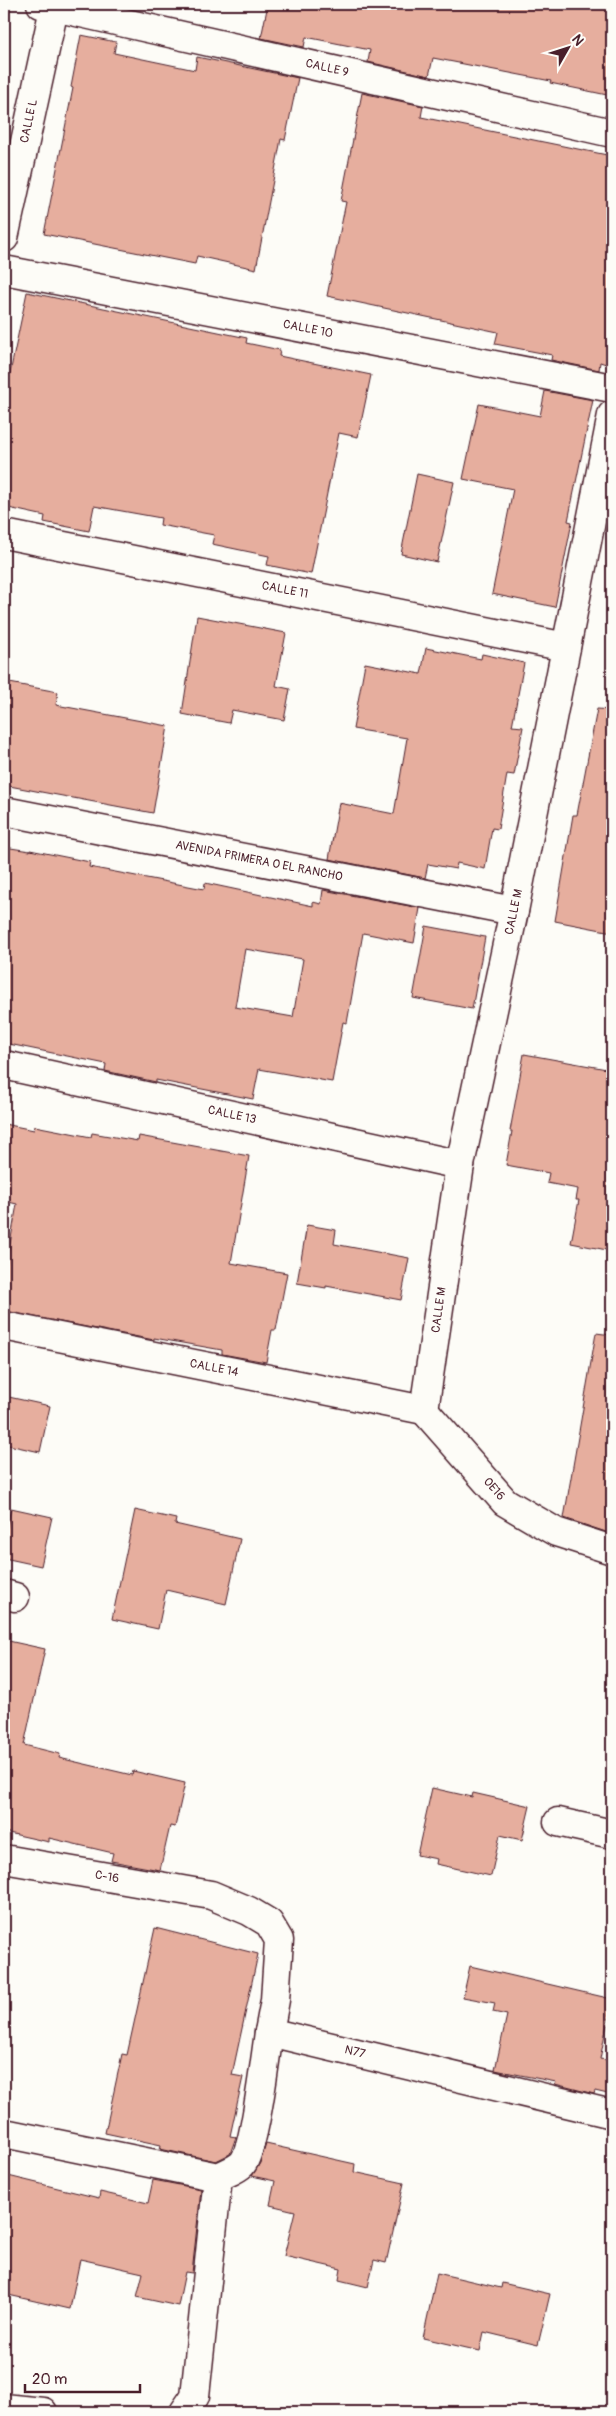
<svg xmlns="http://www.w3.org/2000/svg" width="616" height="2416" viewBox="0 0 616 2416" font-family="Pangolin,sans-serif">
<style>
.building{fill:#e6ae9e;stroke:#4a1f2b;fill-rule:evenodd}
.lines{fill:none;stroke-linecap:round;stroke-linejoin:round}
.street-casing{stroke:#4a1f2b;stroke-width:31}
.street{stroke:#fdfcf7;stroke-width:28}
.labels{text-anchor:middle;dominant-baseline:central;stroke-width:4;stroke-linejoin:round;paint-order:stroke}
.street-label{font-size:12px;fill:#4a1f2b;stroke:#fdfcf7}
</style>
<rect width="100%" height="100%" fill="#fdfcf7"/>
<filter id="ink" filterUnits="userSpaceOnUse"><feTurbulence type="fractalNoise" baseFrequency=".02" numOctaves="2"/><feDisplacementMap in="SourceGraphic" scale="10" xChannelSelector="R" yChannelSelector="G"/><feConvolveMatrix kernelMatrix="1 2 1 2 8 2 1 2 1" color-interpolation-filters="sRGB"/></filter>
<g filter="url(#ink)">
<g class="building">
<path d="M 268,4 L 612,4 L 612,96 L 550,83 L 551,81 L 433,58 L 429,76 L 368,62 L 370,50 L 306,37 L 304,47 L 261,38 Z"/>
<path d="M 81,35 L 116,42 L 114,53 L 195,70 L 197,57 L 298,78 L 285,140 L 281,139 L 256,269 L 197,256 L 195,264 L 44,234 L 73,88 L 71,87 Z"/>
<path d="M 362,93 L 423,106 L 421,117 L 612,156 L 612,334 L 606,364 L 600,362 L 599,370 L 551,360 L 552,355 L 495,344 L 498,332 L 327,296 L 346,202 L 341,201 Z"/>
<path d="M 27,292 L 247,338 L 246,343 L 280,350 L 279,356 L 371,375 L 358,437 L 339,433 L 311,574 L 267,565 L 269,556 L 212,544 L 214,535 L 160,525 L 161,518 L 94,506 L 89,531 L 44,522 L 45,516 L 4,507 L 4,377 L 9,378 Z"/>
<path d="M 545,391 L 593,400 L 568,521 L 572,522 L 555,607 L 492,594 L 513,489 L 463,479 L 479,404 L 540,416 Z"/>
<path d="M 417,474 L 454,482 L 437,562 L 401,554 Z"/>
<path d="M 197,616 L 286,633 L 276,686 L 290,689 L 284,720 L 232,710 L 229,723 L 182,714 Z"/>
<path d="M 426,648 L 481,659 L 482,654 L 524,663 L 512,726 L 523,727 L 514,775 L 507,774 L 498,829 L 492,828 L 485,869 L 457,863 L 456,869 L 428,864 L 425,878 L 329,859 L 339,803 L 394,814 L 407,738 L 353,729 L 365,663 L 421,674 Z"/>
<path d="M 4,682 L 58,692 L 56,705 L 168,726 L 153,813 L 4,785 Z"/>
<path d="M 597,709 L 612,710 L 612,932 L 555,921 L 573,815 L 577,815 Z"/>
<path d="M 4,847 L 30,851 L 30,850 L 90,862 L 89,867 L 204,889 L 205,883 L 313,906 L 313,902 L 321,904 L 323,890 L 420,908 L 414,943 L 363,933 L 347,1023 L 343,1022 L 332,1082 L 259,1069 L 253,1099 L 156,1080 L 156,1082 L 105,1071 L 106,1064 L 4,1043 ZM 245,949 L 303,959 L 293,1017 L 235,1007 Z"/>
<path d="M 426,926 L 485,937 L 472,1009 L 413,998 Z"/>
<path d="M 524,1054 L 612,1070 L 612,1251 L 571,1243 L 579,1200 L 576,1200 L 578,1189 L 547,1183 L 549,1173 L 506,1165 L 512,1131 L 510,1131 Z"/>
<path d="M 4,1124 L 34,1130 L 35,1126 L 91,1137 L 92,1133 L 138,1141 L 139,1136 L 249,1156 L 231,1263 L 287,1273 L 276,1330 L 272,1330 L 266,1362 L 222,1354 L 222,1350 L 154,1338 L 154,1340 L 4,1311 L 4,1278 L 17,1204 L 4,1201 Z"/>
<path d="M 307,1225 L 336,1230 L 334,1244 L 409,1258 L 401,1300 L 326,1286 L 326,1288 L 297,1283 Z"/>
<path d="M 596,1333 L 612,1335 L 612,1534 L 564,1518 Z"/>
<path d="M 4,1396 L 50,1406 L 40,1452 L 4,1444 Z"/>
<path d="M 11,1508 L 52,1517 L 41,1566 L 4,1558 L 4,1540 Z"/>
<path d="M 135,1510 L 176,1519 L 175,1524 L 240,1539 L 226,1604 L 166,1590 L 158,1629 L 112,1619 Z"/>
<path d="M 4,1640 L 45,1649 L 24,1745 L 60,1754 L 59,1758 L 132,1775 L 133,1771 L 185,1783 L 175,1827 L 170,1826 L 160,1870 L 111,1861 L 113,1853 L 49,1838 L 49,1842 L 4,1832 Z"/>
<path d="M 432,1788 L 472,1797 L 473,1793 L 530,1806 L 522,1840 L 500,1835 L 491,1876 L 436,1864 L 437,1859 L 417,1855 Z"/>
<path d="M 155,1928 L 258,1954 L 232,2075 L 243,2077 L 230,2136 L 236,2137 L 230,2154 L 216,2161 L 160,2149 L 161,2145 L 105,2133 L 122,2054 L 127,2055 Z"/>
<path d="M 470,1966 L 612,1999 L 600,2059 L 612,2061 L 612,2095 L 595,2091 L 594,2094 L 555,2084 L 556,2082 L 495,2070 L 507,2015 L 493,2012 L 495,2003 L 463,1997 Z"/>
<path d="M 266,2144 L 355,2164 L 354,2172 L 404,2183 L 386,2263 L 374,2260 L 368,2287 L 339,2280 L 341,2269 L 284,2256 L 295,2211 L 270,2205 L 275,2181 L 252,2176 L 260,2163 Z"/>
<path d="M 4,2175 L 99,2198 L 100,2192 L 148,2203 L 153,2180 L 201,2189 L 192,2273 L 185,2272 L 178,2306 L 137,2297 L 143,2273 L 80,2259 L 70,2309 L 4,2294 Z"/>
<path d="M 437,2273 L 501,2288 L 502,2283 L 550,2294 L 538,2345 L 484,2332 L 480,2351 L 423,2338 Z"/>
</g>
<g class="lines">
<g class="street-casing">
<g id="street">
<path d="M 41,4 L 612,133"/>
<path d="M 4,238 L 55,4"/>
<path d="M 4,270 L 612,388"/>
<path d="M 4,534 L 566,647"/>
<path d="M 4,811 L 514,911"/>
<path d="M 4,1065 L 460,1165"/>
<path d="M 4,1326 L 424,1410"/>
<path d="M 424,1410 L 460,1165 L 514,911 L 612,415"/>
<path d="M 424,1410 L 505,1502 L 556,1532 L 612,1550"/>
<path d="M 4,1594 L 15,1597"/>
<path d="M 558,1822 L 612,1834"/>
<path d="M 4,1859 L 211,1895 L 249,1911 L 269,1923 L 279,1940 L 275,2000 L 269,2032 L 612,2114"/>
<path d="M 4,2133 L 218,2177 C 226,2173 236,2170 242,2164 C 254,2151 266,2054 269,2032"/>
<path d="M 4,2408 L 43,2412"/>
<path d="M 184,2412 L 195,2396 L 218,2177"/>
</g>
</g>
<use href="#street" class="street"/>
</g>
</g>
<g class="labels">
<g class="street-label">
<text transform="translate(327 68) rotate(13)">CALLE 9</text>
<text transform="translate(29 121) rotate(-78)">CALLE L</text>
<text transform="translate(308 329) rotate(11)">CALLE 10</text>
<text transform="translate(285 590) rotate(11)">CALLE 11</text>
<text transform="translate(259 861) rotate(11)">AVENIDA PRIMERA O EL RANCHO</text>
<text transform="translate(514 912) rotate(-78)">CALLE M</text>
<text transform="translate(232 1115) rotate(12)">CALLE 13</text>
<text transform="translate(439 1310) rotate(-82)">CALLE M</text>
<text transform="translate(214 1368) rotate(11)">CALLE 14</text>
<text transform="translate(494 1489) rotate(49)">OE16</text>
<text transform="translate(107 1877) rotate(10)">C-16</text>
<text transform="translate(355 2052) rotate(14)">N77</text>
</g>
</g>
<rect width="616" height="2416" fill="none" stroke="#fdfcf7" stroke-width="20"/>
<rect x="10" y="10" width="596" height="2396" fill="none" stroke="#4a1f2b" stroke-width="2" filter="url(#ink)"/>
<g transform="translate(568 48) rotate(51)" stroke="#fdfcf7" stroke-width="4" paint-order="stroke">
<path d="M0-4L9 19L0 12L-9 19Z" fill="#4a1f2b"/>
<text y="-8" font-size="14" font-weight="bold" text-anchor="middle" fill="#4a1f2b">N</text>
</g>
<path d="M25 2384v8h115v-8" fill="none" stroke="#4a1f2b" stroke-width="2.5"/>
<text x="32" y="2384" font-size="15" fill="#4a1f2b" stroke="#fdfcf7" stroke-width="4" paint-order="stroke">20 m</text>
</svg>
